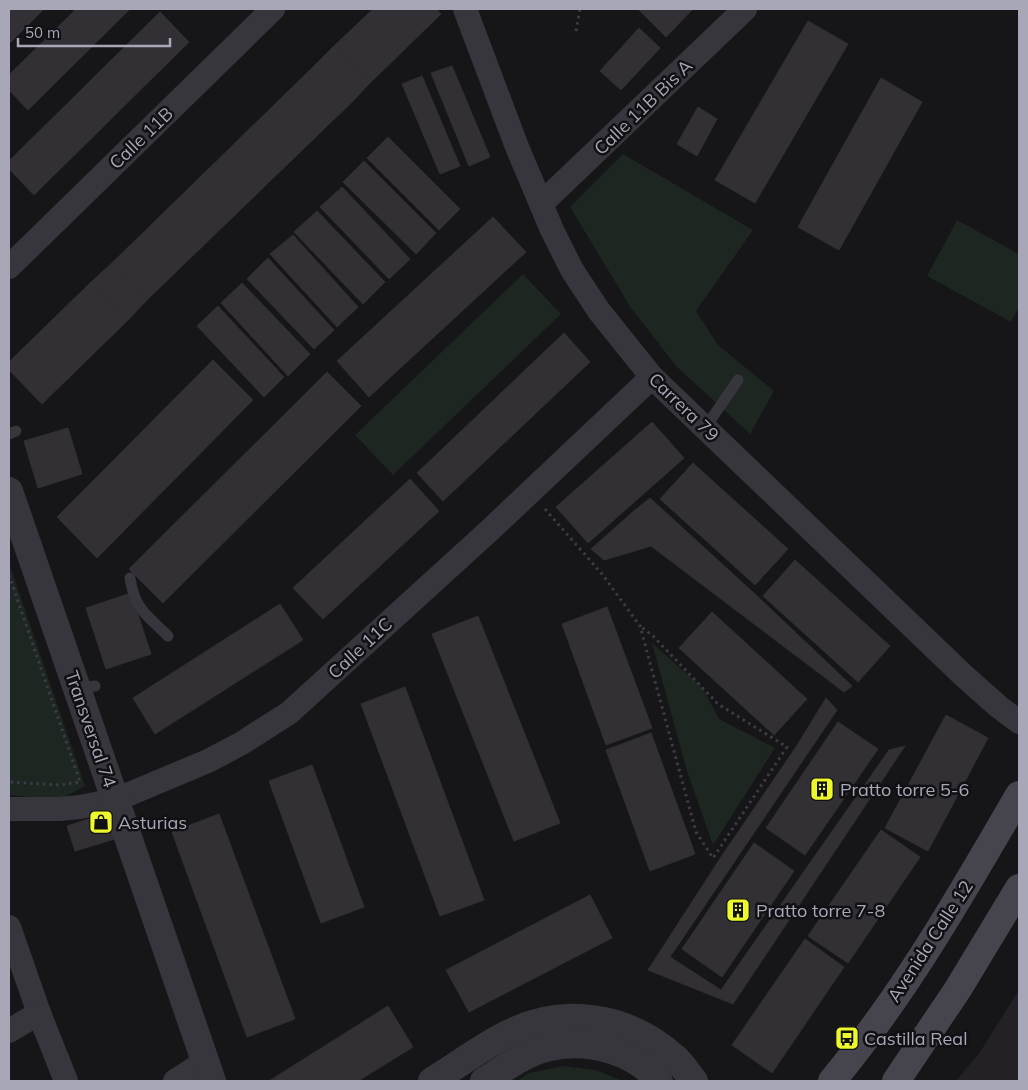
<svg xmlns="http://www.w3.org/2000/svg" width="1028" height="1090" viewBox="0 0 1028 1090" font-family="Mulish,sans-serif">
<style>
.built{fill:#232125}
.green{fill:#1d2621}
.building{fill:#323034;stroke:#312f34}
.lines{fill:none;stroke-linecap:round;stroke-linejoin:round}
.path{stroke:#3d3c44;stroke-width:3;stroke-dasharray:2.5 4;stroke-linecap:butt}
.service{stroke:#38363d;stroke-width:11}
.minor{stroke:#38363d;stroke-width:24}
.tertiary{stroke:#38363d;stroke-width:28}
.secondary{stroke:#46444d;stroke-width:28}
.labels{text-anchor:middle;dominant-baseline:central;stroke-width:5;stroke-linejoin:round;paint-order:stroke}
.street-label{font-size:18px;fill:#a8a7b8;stroke:#111013}
.poi-label{font-size:18px;fill:#a8a7b8;stroke:#111013;text-anchor:start}
</style>
<rect width="100%" height="100%" fill="#161518"/>
<path class="built" d="M 1019,990 L 1019,1081 L 956,1081 L 980,1052 Z"/>
<g class="green">
<path d="M 623,154 L 753,230 L 696,311 L 718,345 L 774,391 L 750,434 L 677,367 L 631,308 L 570,207 Z"/>
<path d="M 957,220 L 1019,254 L 1019,307 L 1011,322 L 927,276 Z"/>
<path d="M 523,274 L 561,314 L 393,475 L 355,435 Z"/>
<path d="M 9,563 L 85,786 L 59,800 L 9,795 Z"/>
<path d="M 652,643 L 703,688 L 719,719 L 775,748 L 713,845 L 687,771 Z"/>
<path d="M 563,1066 L 596,1070 L 623,1081 L 517,1081 L 529,1073 Z"/>
</g>
<g class="building">
<path d="M 9,9 L 44,9 L 9,44 Z"/>
<path d="M 76,9 L 130,9 L 28,110 L 9,90 L 9,75 Z"/>
<path d="M 373,9 L 436,9 L 441,14 L 370,83 L 334,46 Z"/>
<path d="M 638,9 L 693,9 L 666,37 Z"/>
<path d="M 160,12 L 189,42 L 34,195 L 9,169 L 9,161 Z"/>
<path d="M 808,21 L 848,44 L 755,203 L 715,180 Z"/>
<path d="M 639,28 L 660,48 L 621,90 L 600,71 Z"/>
<path d="M 334,46 L 370,83 L 352,102 L 315,65 Z"/>
<path d="M 315,65 L 352,102 L 148,299 L 113,262 Z"/>
<path d="M 452,66 L 490,157 L 469,166 L 431,73 Z"/>
<path d="M 422,76 L 460,166 L 440,174 L 402,84 Z"/>
<path d="M 881,78 L 922,102 L 839,250 L 798,227 Z"/>
<path d="M 698,107 L 717,119 L 697,156 L 677,144 Z"/>
<path d="M 388,137 L 460,209 L 439,230 L 367,158 Z"/>
<path d="M 364,161 L 436,233 L 416,254 L 343,182 Z"/>
<path d="M 342,187 L 410,259 L 389,279 L 320,207 Z"/>
<path d="M 317,211 L 385,282 L 363,304 L 294,232 Z"/>
<path d="M 493,217 L 526,252 L 369,397 L 337,361 Z"/>
<path d="M 293,235 L 358,307 L 337,327 L 270,254 Z"/>
<path d="M 268,258 L 334,330 L 314,349 L 247,279 Z"/>
<path d="M 113,262 L 148,299 L 127,321 L 90,283 Z"/>
<path d="M 90,283 L 127,321 L 42,404 L 9,370 L 9,362 Z"/>
<path d="M 242,283 L 310,354 L 288,376 L 221,303 Z"/>
<path d="M 218,306 L 284,377 L 264,397 L 197,326 Z"/>
<path d="M 564,333 L 590,362 L 443,501 L 417,473 Z"/>
<path d="M 213,360 L 253,400 L 97,558 L 57,517 Z"/>
<path d="M 327,372 L 361,406 L 163,603 L 129,569 Z"/>
<path d="M 652,422 L 684,458 L 588,543 L 556,507 Z"/>
<path d="M 68,428 L 82,474 L 38,488 L 24,441 Z"/>
<path d="M 693,463 L 788,549 L 755,585 L 660,499 Z"/>
<path d="M 410,479 L 439,511 L 323,619 L 293,588 Z"/>
<path d="M 650,498 L 755,594 L 852,686 L 844,692 L 651,546 L 604,560 L 591,549 L 635,510 Z"/>
<path d="M 795,560 L 890,646 L 858,682 L 763,596 Z"/>
<path d="M 131,593 L 151,654 L 106,669 L 86,608 Z"/>
<path d="M 280,604 L 303,640 L 155,734 L 133,698 Z"/>
<path d="M 607,607 L 652,728 L 606,745 L 562,624 Z"/>
<path d="M 712,612 L 807,699 L 774,735 L 679,648 Z"/>
<path d="M 478,616 L 560,823 L 514,841 L 432,634 Z"/>
<path d="M 405,687 L 484,900 L 440,916 L 361,704 Z"/>
<path d="M 826,698 L 837,710 L 670,957 L 721,990 L 889,750 L 905,746 L 733,1004 L 648,970 L 721,857 L 796,747 Z"/>
<path d="M 946,715 L 988,738 L 928,851 L 885,828 Z"/>
<path d="M 838,722 L 878,749 L 805,855 L 766,828 Z"/>
<path d="M 651,733 L 695,854 L 650,871 L 606,750 Z"/>
<path d="M 312,765 L 364,907 L 321,923 L 269,781 Z"/>
<path d="M 219,814 L 295,1019 L 247,1037 L 172,832 Z"/>
<path d="M 98,816 L 109,820 L 118,838 L 75,851 L 67,826 Z"/>
<path d="M 881,830 L 920,857 L 848,963 L 808,936 Z"/>
<path d="M 754,843 L 794,871 L 722,977 L 682,949 Z"/>
<path d="M 590,895 L 612,938 L 469,1012 L 446,970 Z"/>
<path d="M 805,939 L 844,967 L 772,1073 L 732,1045 Z"/>
<path d="M 388,1006 L 413,1047 L 358,1081 L 269,1081 Z"/>
</g>
<g class="lines">
<g class="path">
<path d="M 576,31 L 580,9"/>
<path d="M 545,509 L 602,574 L 640,626 L 696,832 L 713,858 L 787,747 L 718,704 L 653,636 L 640,626"/>
<path d="M 9,575 L 80,782 L 59,785 L 9,782"/>
</g>
<g class="service">
<path d="M 705,428 L 738,380"/>
<path d="M 9,434 L 16,431"/>
<path d="M 130,578 C 135,610 146,614 168,636"/>
<path d="M 77,688 L 95,686"/>
</g>
<g class="minor">
<path d="M 465,9 L 517,147 L 552,230 L 572,270 L 599,311 L 652,377 L 963,675 L 999,707 L 1019,722"/>
<path d="M 541,204 L 745,9"/>
<path d="M 9,267 L 273,9"/>
<path d="M 9,809 L 60,809 L 80,807 L 115,800 L 208,761 L 242,743 L 289,713 L 490,530 L 652,377"/>
<path d="M 9,927 L 39,1013 L 66,1081"/>
<path d="M 9,1031 L 39,1013"/>
<path d="M 175,1081 L 206,1061"/>
</g>
<g class="tertiary">
<path d="M 9,491 L 212,1081"/>
<path d="M 432,1081 C 457,1066 484,1045 510,1033 C 565,1005 630,1017 675,1058 C 682,1064 688,1074 694,1081"/>
<path d="M 484,1081 C 504,1069 523,1054 546,1048 C 584,1038 633,1049 659,1081"/>
</g>
<g class="secondary">
<path d="M 832,1081 C 905,993 962,893 1019,795"/>
<path d="M 896,1081 L 958,989 L 1019,888"/>
</g>
</g>
<defs>
<g id="building-square" transform="scale(1.25)"><rect x="-9" y="-9" width="18" height="18" rx="4" fill="#edf92c" stroke="#111013"/><path d="M-4-6H4V6H1V3H-1V6H-4ZM-2.5-4.3h1.7v1.8h-1.7ZM.8-4.3h1.7v1.8H.8ZM-2.5-1h1.7V.8h-1.7ZM.8-1h1.7V.8H.8Z" fill="#111"/></g>
<g id="shop-square" transform="scale(1.25)"><rect x="-9" y="-9" width="18" height="18" rx="4" fill="#edf92c" stroke="#111013"/><path d="M-5-2.5h2.3a2.7 3.5 0 0 1 5.4 0H5L5.5 6h-11ZM-1.5-2.5h3a1.5 2.3 0 0 0-3 0Z" fill="#111"/></g>
<g id="bus-square" transform="scale(1.25)"><rect x="-9" y="-9" width="18" height="18" rx="4" fill="#edf92c" stroke="#111013"/><path d="M-5-6H5V4H4V6H2V4H-2V6H-4V4H-5ZM-3.5-4V0h7V-4ZM-3.5 1.2v1.5H-2V1.2ZM2 1.2v1.5H3.5V1.2Z" fill="#111"/></g>
</defs>
<g fill-rule="evenodd">
<use href="#building-square" x="822" y="789"/>
<use href="#shop-square" x="101" y="822"/>
<use href="#building-square" x="738" y="910"/>
<use href="#bus-square" x="847" y="1038"/>
</g>
<g class="labels">
<g class="street-label">
<text transform="translate(643 107) rotate(-44)">Calle 11B Bis A</text>
<text transform="translate(141 138) rotate(-44)">Calle 11B</text>
<text transform="translate(684 407) rotate(44)">Carrera 79</text>
<text transform="translate(360 648) rotate(-43)">Calle 11C</text>
<text transform="translate(91 729) rotate(71)">Transversal 74</text>
<text transform="translate(930 941) rotate(-57)">Avenida Calle 12</text>
</g>
<g class="poi-label">
<text x="840" y="789">Pratto torre 5-6</text>
<text x="118" y="822">Asturias</text>
<text x="756" y="910">Pratto torre 7-8</text>
<text x="864" y="1038">Castilla Real</text>
</g>
</g>
<rect width="1028" height="1090" fill="none" stroke="#a8a7b8" stroke-width="20"/>
<path d="M18 38v8h152v-8" fill="none" stroke="#a8a7b8" stroke-width="2.5"/>
<text x="25" y="38" font-size="15" fill="#a8a7b8" stroke="#111013" stroke-width="4" paint-order="stroke">50 m</text>
</svg>
